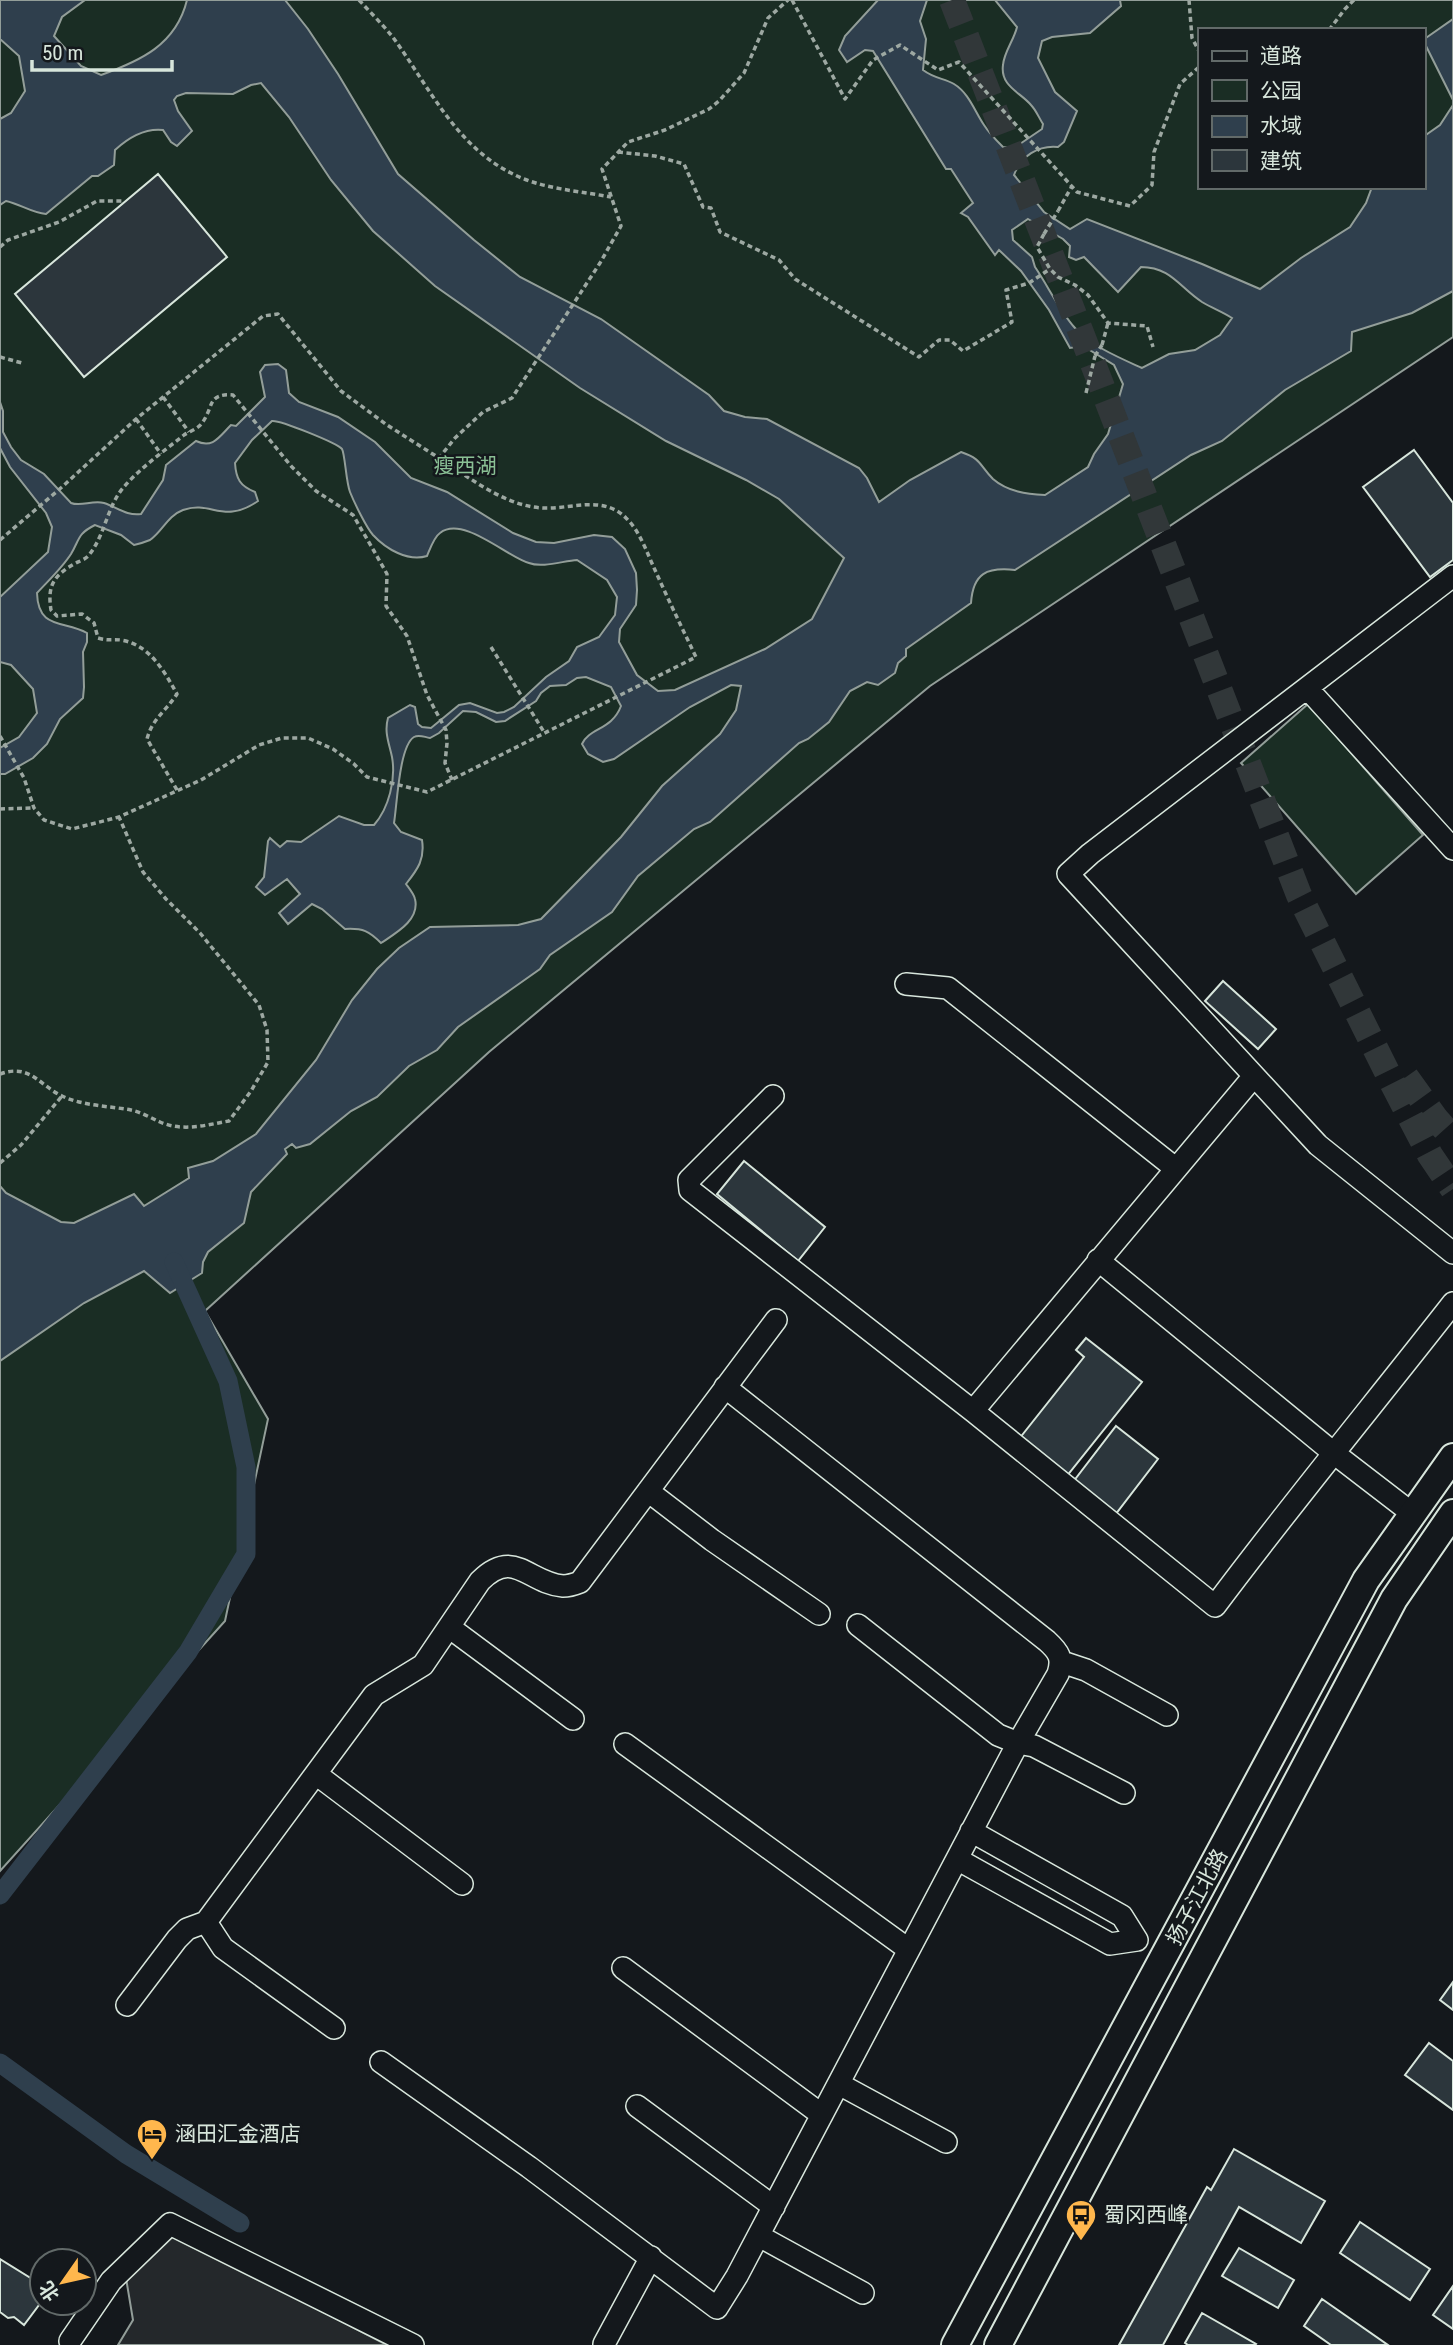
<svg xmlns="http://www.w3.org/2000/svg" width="1453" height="2345" viewBox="0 0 1453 2345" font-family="'Roboto Condensed','Noto Sans SC',sans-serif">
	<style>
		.green { fill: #1a2d24; stroke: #939e99; stroke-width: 2; fill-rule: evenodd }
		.parking { fill: #24282b; stroke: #939e99; stroke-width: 2 }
		.water { fill: #2f3f4d; stroke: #939e99; stroke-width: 2; fill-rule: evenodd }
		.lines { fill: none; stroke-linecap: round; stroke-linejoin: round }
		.canal { stroke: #2f3f4d; stroke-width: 19 }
		.building { fill: #2c363c; stroke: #d8e6dc; stroke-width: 2 }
		.major-tunnel { stroke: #313739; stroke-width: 26; stroke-dasharray: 26 13; stroke-linecap: butt }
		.minor-casing { stroke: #d8e6dc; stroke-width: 24 }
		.major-casing { stroke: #d8e6dc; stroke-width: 30 }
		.path { stroke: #9da8a2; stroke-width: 3.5; stroke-dasharray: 5 3.5; stroke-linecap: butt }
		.minor { stroke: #14181c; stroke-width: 21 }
		.major { stroke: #14181c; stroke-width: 26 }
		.path-bridge { stroke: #9da8a2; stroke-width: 3.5; stroke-dasharray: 5 3.5; stroke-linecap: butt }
		.labels { text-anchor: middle; stroke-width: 5; stroke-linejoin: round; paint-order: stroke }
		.park-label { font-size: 21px; fill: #8ac095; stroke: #14181c }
		.street-label { font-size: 21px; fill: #d8e6dc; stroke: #14181c }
		.poi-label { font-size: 21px; fill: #d8e6dc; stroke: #14181c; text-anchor: start }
	</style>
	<rect width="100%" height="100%" fill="#14181c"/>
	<path class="green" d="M0,0h1453v337l-523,349 -441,366 -284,259 63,108 -43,202 -225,250zM1199,30h224v157h-224z
		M1308,704l115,131 -67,59 -115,-131z"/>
	<path class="parking" d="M172,2234l215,111h-269l15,-25 -7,-42z"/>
	<path class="water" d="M0,0h85l-23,17 -8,19 27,30 20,9c39,-14 75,-30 86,-75h98l23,29 30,45 60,100 76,66 46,37 81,42 108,76 15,16 21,6 22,2 92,49 8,10 12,24 31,-22 51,-28c21,7 18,13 32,27 15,13 34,15 52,16l43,-28 6,-13 14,-20 15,-50 -9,-19 -31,-19 -13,2 -21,-38 -28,-39 -22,-21 -4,5 -27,-38 -7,-4 12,-10 -22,-34h-5l-73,-118 -8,-1 -18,12 -8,-12 6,-14 33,-36h49l-7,21 6,18 -3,31c12,9 21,8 31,14 15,9 21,28 30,41 5,8 12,15 19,22l11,1 28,-19 1,-5c-4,-6 -7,-14 -12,-19 -11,-13 -31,-19 -28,-40 1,-13 11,-25 14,-38l-22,-27h125l1,6 -31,27 -38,4 -10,4 -4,17 17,34 22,19 -13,31 -6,5c-20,-2 -37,9 -44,28l30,37 26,17 17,-10 115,45 58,25 41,-31 49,-31 16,-24 6,-16h51v-50l17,-12 13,-20v186l-41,22 -60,19 -1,19 -66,39 -63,51 -31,14 -176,115c-28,-3 -42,3 -44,33l-65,46v7l-8,7 -3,10 -17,12 -11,-3 -17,9 -21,31 -21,17 -9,4 -89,79 -16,7 -56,47 -26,36 -62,43 -10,14 -82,58 -21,23 -28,16 -32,31 -26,14 -41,33 -14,4 -4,-4 -7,5 2,5 -36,38 -7,31 -36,29 -5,10 -1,11 -32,20 -26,-22 -60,32 -84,58v-175l6,7 55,29 13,1 60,-29 10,12 45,-28 -1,-10 25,-7 43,-27 60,-74 36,-60 25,-31 22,-21 31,-21 88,-2 23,-6 80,-82 41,-51 58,-52 16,-24 5,-24 -10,-1 -41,22 -76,52 -11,3 -15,-8 -6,-10c7,-16 30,-14 39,-38l-10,-19 -25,-10 -9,1 -11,7 -16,1 -9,7 -5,8 -31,20 -9,1 -20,-10 -13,-1 -24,22 -9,5c-6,-1 -11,-4 -16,-1 -15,9 -17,69 -20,86l7,9 21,8c3,19 -4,29 -16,44 3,4 8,10 9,15 5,21 -19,34 -34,44 -12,-12 -18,-15 -36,-14l-23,-20 -10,-5 -24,20 -9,-11 21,-19 -13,-15 -22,16 -9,-8 8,-10 4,-36 2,-3 10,9 7,-6 14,1 38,-26 25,9h10c15,-17 22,-46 18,-68 -3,-14 -8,-25 -4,-39l22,-13 5,2 3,17 4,3 9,1 28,-23 11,-2 27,10 7,-1 10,-5 32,-30 23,-16 8,-14 22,-10 16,-22 2,-18 -10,-17 -30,-20c-14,1 -35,8 -48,3 -22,-6 -66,-48 -89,-30 -6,4 -10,16 -13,23 -19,6 -41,-7 -54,-21 -7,-8 -19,-33 -23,-43 -4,-10 -5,-38 -8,-43 -5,-6 -62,-29 -70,-28l-20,19 -17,23c1,16 5,23 20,29l3,9c-35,24 -46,-1 -75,9 -16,6 -20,21 -33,30 -5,2 -11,4 -16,5l-13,-10 -26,-10c-18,9 -15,14 -24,29 -9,14 -23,27 -34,39 1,37 27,27 50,40v9l-4,10 1,35 -1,11 -23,21 -13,25 -14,14 -28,16h-5v-26l19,-11 18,-24 -4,-24 -22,-24 -11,-3v-65l48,-45 4,-25 -6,-14 -36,-46 -10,-19v-46l3,9v21l8,15 10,13 23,14 27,29c10,4 21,-3 33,0 13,4 22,13 37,11l22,-34 3,-15 30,-24c17,8 23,-4 35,-16l5,1 29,-29 -5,-25 5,-7 13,-1 8,6 3,23 10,9 39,15 37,25 36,36 36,14 66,41 23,9 18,1 40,-8 18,2 13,12 11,24 1,17 -1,15 -16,24 -1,13 18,33 21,16 17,-1 90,-41 47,-30 32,-61 -65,-59 -33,-19 -80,-39 -86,-53 -145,-102 -62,-55 -42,-51 -42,-63 -28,-34 -10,2 -18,9 -47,-1 -9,3 -3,4 4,11 14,20 -15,15 -6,-4 -8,-12c-18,-2 -35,8 -48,20l-1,15 -16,11h-6l-46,38c-14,-1 -26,-10 -40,-13l-6,4v-86l11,-6 14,-22 -6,-35 -19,-17zM1028,219l35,20 7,7 -1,11 7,3 8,-3 34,35 23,-25c30,0 39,21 61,35 10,6 21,10 30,16l-12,17 -25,15 -26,4 -27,14c-22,-10 -51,-22 -67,-40 -16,-18 -27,-42 -40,-61l-3,-10 -19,-17 -1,-10z
		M1453,19v81l-30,-60z"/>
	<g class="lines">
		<path class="canal" d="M0,1895l188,-243 58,-98v-87l-18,-86 -54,-119
			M0,2063l126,91 114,69"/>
	</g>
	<path class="building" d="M158,174l69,83 -143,120 -69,-83z
		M1414,450l39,53v57l-23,17 -67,-90z
		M1223,981l53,48 -18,20 -53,-48z
		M744,1161l81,66 -27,34 -81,-67z
		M1086,1338l56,44 -76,95 -47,-38 65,-82 -8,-7z
		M1116,1426l42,33 -43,56 -42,-33z
		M1453,1982v28l-13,-10z
		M1429,2043l24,18v49l-48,-35z
		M1234,2149l91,52 -24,42 -62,-36 -76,138h-44l88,-158 4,3z
		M1360,2222l70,47 -20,31 -70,-47z
		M1239,2248l55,32 -16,28 -56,-32z
		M0,2259l37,23v7l5,4v8l-18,24 -10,-8 -6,1 -8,-6z
		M1453,2286v43l-20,-14z
		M1322,2299l66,46h-57l-27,-19z
		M1202,2313l54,31 -1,1h-67l-3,-2z"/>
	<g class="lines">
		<path class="major-tunnel" d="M952,0l347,895 94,189 37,71 23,34
			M1406,1077l30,42 17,19"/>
		<g class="minor-casing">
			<path id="minor" d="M1453,576l-363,278 -22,20 250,271 135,108
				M1307,688l146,161
				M906,984l42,4 227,180
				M773,1096l-84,84 1,10 283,221 242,195c77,-103 159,-202 238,-303
				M1098,1260l237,194 78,60
				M973,1411l281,-335
				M648,1491l64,49 107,74
				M858,1625l140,110 20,8 16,3 90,47
				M449,1627l124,92
				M1062,1662l24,8 81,45
				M625,1744l283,205
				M316,1774l146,110
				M957,1859l153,85 27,-4 -15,-24 -151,-85
				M206,1922l17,26 111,80
				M623,1968l199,147
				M127,2005l50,-66 10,-10 19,-7 168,-227 49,-30 57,-84c34,-34 48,2 83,5 6,0 12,-2 17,-4l196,-262
				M381,2062l148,105 188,141 20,-32 281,-533 40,-69c5,-16 1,-22 -11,-33l-322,-254
				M839,2084l107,58
				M637,2106l137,101
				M759,2236l104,57
				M70,2341l41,-60 59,-57 243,121
				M604,2344l47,-87"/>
		</g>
		<g class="major-casing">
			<path id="major" d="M955,2345l411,-765 87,-123
				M998,2345l396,-746 59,-86"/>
		</g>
		<path class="path" d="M359,0c11,12 23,24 33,36 36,49 63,109 119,137 30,16 68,18 100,24
			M792,0l53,99 28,-39 27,-15 38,25 21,-8 118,130 53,14 22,-21 2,-33 26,-68 19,-17
			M1189,0l3,38 7,13
			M1329,30l16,-21 9,-9
			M618,152l37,4 29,8 19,43 8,1 9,24 59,28 16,19 124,78 20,-17h11l13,11 49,-29 -6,-32 23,-7 21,-14
			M1058,211l14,-25
			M1044,234l-7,13 13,22 8,8 17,8 13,10 20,28 39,3 6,21
			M0,247l8,-7 51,-18 38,-21h25
			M1102,345l6,-22
			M0,357l22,6
			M1086,393l9,-37
			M163,397l26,35
			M136,419l25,35
			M0,540l62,-53 74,-68 127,-103 15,-2 63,77 46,34 52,33 16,-20 28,-26 29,-14 88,-135 21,-37 -19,-57 26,-27 37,-12 44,-21 10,-8 25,-28 24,-55 20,-18
			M491,647l53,85
			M0,736l24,42 10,30 10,12 28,9 47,-12 82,-37 58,-35 23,-7h26l25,11 21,15 13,13 60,15 269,-135c-14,-29 -28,-58 -41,-87 -8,-17 -15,-39 -29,-52 -23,-23 -54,-9 -82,-10 -38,-1 -74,-30 -105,-50
			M177,790l-30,-51c5,-20 19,-28 30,-45 -13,-23 -27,-49 -56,-54 -9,-1 -13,1 -23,-2l-4,-15 -12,-9 -25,2 -6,-6c-4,-25 3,-35 25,-47 4,-2 10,-4 13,-8 16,-20 18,-48 34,-67 17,-20 41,-37 61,-53 6,-4 14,-6 18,-12 12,-16 5,-30 31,-28l58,71 25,25 37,24 21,36 13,23 -1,32 21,30 20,59 19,35 1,13 -2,20 7,17
			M0,809l34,-1
			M0,1074c30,-11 40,12 62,22 21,10 47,10 69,14 10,2 20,8 29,12 23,10 46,3 69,-1l22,-30 17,-29 -1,-32 -8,-25 -59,-72 -34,-34 -23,-27 -24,-55
			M0,1163l21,-18 41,-49"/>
		<use href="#minor" class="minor"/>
		<use href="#major" class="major"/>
		<path class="path-bridge" d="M1044,234l14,-23
			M1095,356l7,-11"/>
	</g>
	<defs>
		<g id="hotel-pin" transform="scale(1.575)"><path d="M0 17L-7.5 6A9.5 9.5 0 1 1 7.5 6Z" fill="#ffb74d" stroke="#14181c"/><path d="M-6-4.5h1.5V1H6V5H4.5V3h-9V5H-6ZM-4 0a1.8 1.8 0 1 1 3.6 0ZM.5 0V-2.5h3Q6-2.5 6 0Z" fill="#111"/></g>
		<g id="bus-pin" transform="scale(1.575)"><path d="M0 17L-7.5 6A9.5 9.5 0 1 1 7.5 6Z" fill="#ffb74d" stroke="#14181c"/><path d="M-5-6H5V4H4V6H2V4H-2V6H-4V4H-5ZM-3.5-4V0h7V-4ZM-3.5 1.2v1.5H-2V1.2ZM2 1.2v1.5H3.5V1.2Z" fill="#111"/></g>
	</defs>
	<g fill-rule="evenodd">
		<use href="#hotel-pin" x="152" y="2134"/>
		<use href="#bus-pin" x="1081" y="2215"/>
	</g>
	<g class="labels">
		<g class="park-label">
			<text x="465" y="473">瘦西湖</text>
		</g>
		<g class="street-label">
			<text transform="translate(1197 1897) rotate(-62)" y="7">扬子江北路</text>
		</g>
		<g class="poi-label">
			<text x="175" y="2141">涵田汇金酒店</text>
			<text x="1104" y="2222">蜀冈西峰</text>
		</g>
	</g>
	<rect x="1198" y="28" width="228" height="161" fill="#14181c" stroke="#626a69" stroke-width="2"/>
	<rect x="1212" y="51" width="35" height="10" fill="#14181c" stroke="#626a69" stroke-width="2"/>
	<text x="1260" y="63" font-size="21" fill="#d8e6dc">道路</text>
	<rect x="1212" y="80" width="35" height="21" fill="#1a2d24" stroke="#626a69" stroke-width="2"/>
	<text x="1260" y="98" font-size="21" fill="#d8e6dc">公园</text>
	<rect x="1212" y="116" width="35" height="21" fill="#2f3f4d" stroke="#626a69" stroke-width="2"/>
	<text x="1260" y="133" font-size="21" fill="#d8e6dc">水域</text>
	<rect x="1212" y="150" width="35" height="21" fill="#2c363c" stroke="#626a69" stroke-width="2"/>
	<text x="1260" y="168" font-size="21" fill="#d8e6dc">建筑</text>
	<g transform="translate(63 2282) rotate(236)"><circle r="33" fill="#14181c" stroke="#626a69" stroke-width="2"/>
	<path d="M0-5L12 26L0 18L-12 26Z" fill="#ffb74d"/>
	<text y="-10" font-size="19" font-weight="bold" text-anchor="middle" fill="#d8e6dc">北</text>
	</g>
	<path d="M32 60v10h140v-10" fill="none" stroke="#d8e6dc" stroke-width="3.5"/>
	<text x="42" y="60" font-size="21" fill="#d8e6dc" stroke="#14181c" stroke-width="5" paint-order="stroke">50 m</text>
</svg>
